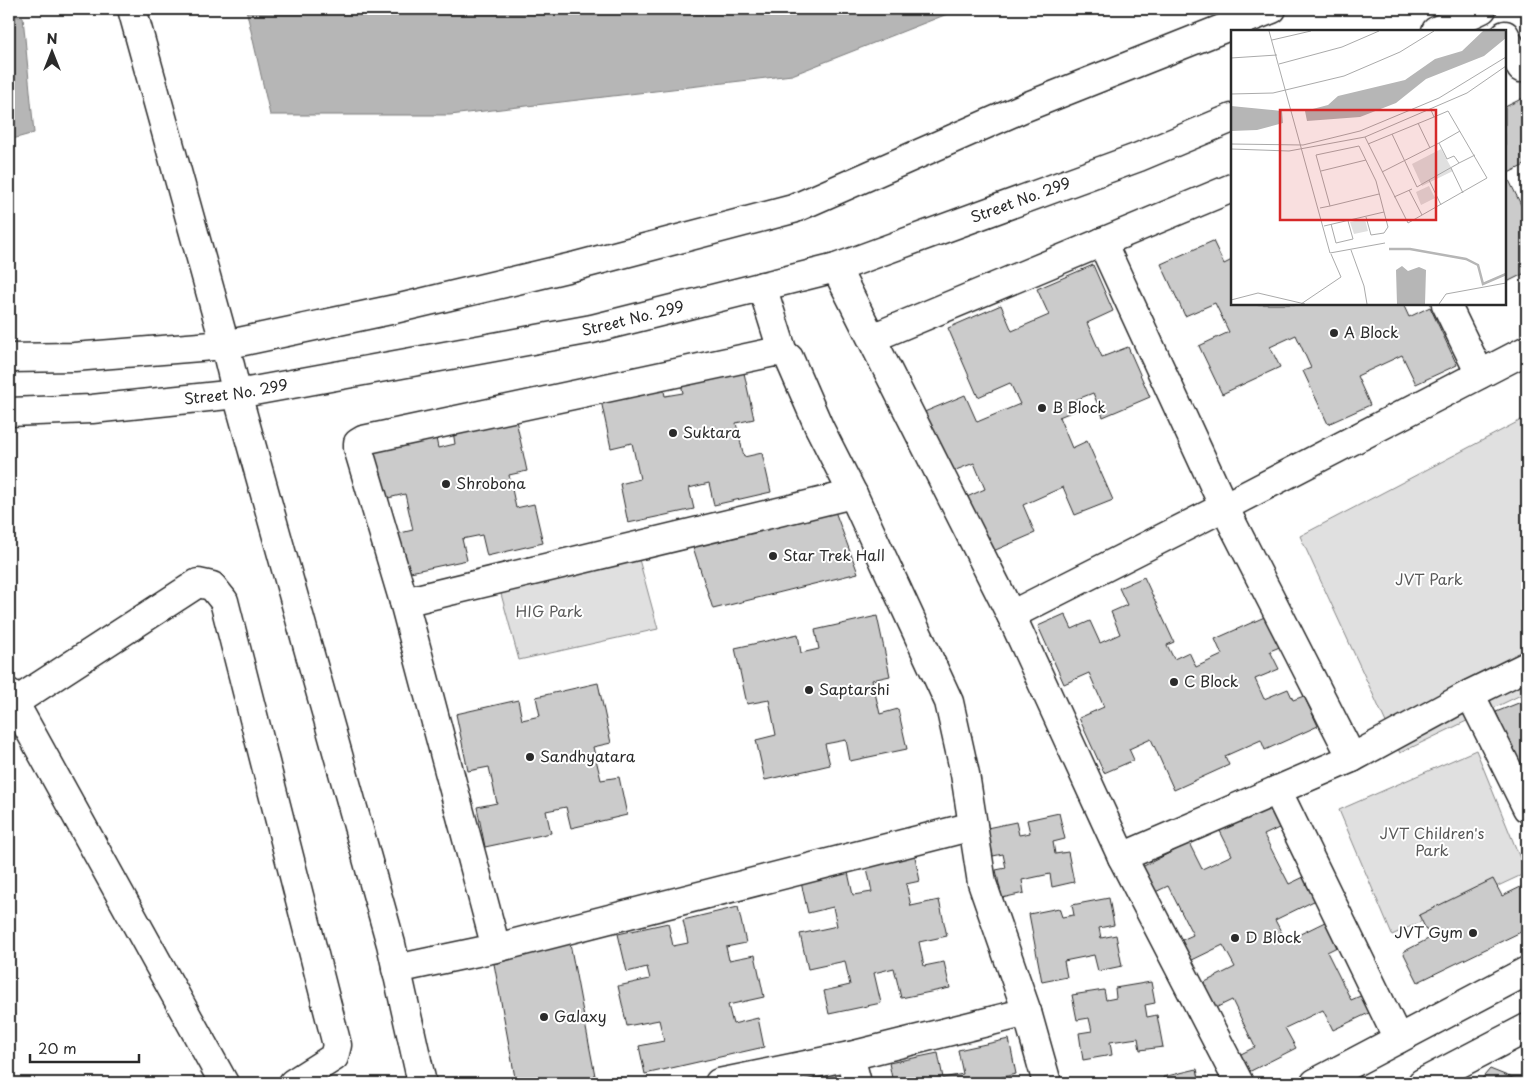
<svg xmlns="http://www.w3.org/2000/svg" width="1536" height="1092" viewBox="0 0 1536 1092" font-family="'Playpen Sans',sans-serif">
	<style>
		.green { fill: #e0e0e0; stroke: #868686 }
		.water { fill: #b6b6b6; stroke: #7e7e7e }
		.building { fill: #cbcbcb; stroke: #2b2b2b }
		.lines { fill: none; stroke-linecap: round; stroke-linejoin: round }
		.minor-casing { stroke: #2b2b2b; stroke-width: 31 }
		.minor { stroke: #fff; stroke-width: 28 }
		.poi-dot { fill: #2b2b2b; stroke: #fff; stroke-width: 2 }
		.labels { text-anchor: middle; stroke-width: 4; stroke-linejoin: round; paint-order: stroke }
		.street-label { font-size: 15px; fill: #2b2b2b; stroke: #fff }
		.poi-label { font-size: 15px; fill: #2b2b2b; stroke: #fff; text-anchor: start }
		.park-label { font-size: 15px; fill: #585858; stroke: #fff }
		.inset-river { fill: none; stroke: #b6b6b6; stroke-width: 2.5 }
		.inset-road { fill: none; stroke: #aaa; stroke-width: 1 }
		.view { fill: #d62828; fill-opacity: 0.15; stroke: #d62828; stroke-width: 2.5 }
		.inset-edge { fill: none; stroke: #2b2b2b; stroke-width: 2.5 }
	</style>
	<rect width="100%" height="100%" fill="#fff"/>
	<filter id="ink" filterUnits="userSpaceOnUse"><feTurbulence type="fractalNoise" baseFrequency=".02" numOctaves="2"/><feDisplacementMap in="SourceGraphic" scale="10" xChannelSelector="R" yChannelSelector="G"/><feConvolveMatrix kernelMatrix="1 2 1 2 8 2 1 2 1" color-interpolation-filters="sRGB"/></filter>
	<g filter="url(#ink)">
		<path class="green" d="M1527,417v275l-127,61 -100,-217z
			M637,552l21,77 -139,31 -21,-77z
			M1476,750l50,123 -134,62 -53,-125z
			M844,1073l2,10h-46z"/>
		<path class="water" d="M246,9h714l-168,66 -342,40h-180z
			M9,16l14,1 11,116 -25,7z"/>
		<path class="building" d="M1527,96v68l-21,10 21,43v55l-22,11v-176z
			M1213,241l11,23 8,-4v44h171l6,13 21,-10 27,58 -41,19 -14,-29 -45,21 13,29 -42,19 -25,-53 8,-3 -15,-33 -26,12 10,20 -58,27 -23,-48 30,-14 -14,-29 -30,13 -24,-52z
			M1093,265l20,46 -26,12 15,34 26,-10 22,50 -47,20 -10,-24 -23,9 4,9 -15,6 13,31 15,-7 26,59 -38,15 -12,-28 -40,18 12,28 -51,22 -24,-55 25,-11 -11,-26 -26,10 -26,-60 43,-18 12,27 43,-18 -10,-21 -32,14 -30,-69 53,-23 11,26 37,-16 -12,-26z
			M741,359l13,60 -18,4 8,34 18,-4 9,39 -57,13 -5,-22 -20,5 5,21 -66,14 -8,-39 20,-5 -8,-36 -21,5 -12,-57 62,-14 4,19 18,-3 -4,-20z
			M514,411l13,60 -18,4 7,33 18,-4 9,39 -56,13 -5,-21 -20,4 5,21 -66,14 -9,-39 21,-5 -8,-36 -21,5 -13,-57 63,-14 4,20 17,-4 -3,-19z
			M833,506l25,67 -145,36 -23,-71z
			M1144,577l30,65 -7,3 7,14 15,-7 7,15 26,-12 -7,-16 54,-24 13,31 -12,5 9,18 -24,10 9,20 24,-10 5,11 11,-4 14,30 -53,24 -4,-10 -36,16 4,9 -55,25 -23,-51 -22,10 5,11 -30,13 -25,-55 25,-11 -15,-34 -25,11 -26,-58 27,-12 7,15 18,-8 10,22 20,-9 -9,-22 16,-7 -8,-17z
			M877,616l13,60 -18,4 8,34 18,-5 9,40 -57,12 -4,-21 -21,4 5,21 -65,15 -9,-40 20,-5 -7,-35 -22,4 -12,-56 63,-14 3,19 18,-4 -4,-19z
			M598,683l13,60 -18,4 8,33 18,-3 8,38 -56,13 -5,-21 -20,4 5,22 -66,14 -8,-40 20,-4 -8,-36 -21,4 -12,-57 62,-14 4,20 18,-4 -4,-19z
			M1521,702l6,14v56l-4,2 -27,-62z
			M1270,804l11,23 -17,8 25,49 17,-8 12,23 -43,21 11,21 45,-22 12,25 -16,8 24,48 14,-6 8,17 -40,19 -10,-20 -38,18 11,20 -57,29 -8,-18 24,-12 -23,-47 -25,12 -12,-25 40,-20 -12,-22 -39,19 -11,-20 20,-9 -25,-49 -19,9 -13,-25 53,-27 13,26 30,-14 -13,-26z
			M1059,813l6,26 -12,3 2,12 13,-2 6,30 -22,5 -2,-13 -28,6 2,13 -22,5 -6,-28 10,-2 -3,-14 -10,2 -6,-28 29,-6 3,13 11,-2 -3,-13z
			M914,852l6,29 -14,3 5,22 28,-6 8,36 -28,6 5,24 20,-4 6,26 -49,10 -7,-30 -20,5 7,30 -52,11 -5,-23 26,-6 -5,-24 -37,8 -8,-35 37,-8 -4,-19 -25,6 -8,-35 47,-10 6,27 19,-3 -6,-29z
			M1493,879l9,17 25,-12v45l-109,53 -15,-30 27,-14 -11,-23z
			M1109,898l5,27 -15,3 2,10 15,-3 6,31 -24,5 -4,-16 -30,6 3,16 -25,5 -13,-68 30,-6 3,9 12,-2 -2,-10z
			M738,907l8,36 -20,4 3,13 26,-5 9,42 -36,8 5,19 25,-6 6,29 -119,27 -6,-28 25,-5 -5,-21 -32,6 -9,-40 32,-7 -3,-12 -20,5 -9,-38 50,-11 5,23 15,-3 -5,-23z
			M569,938l27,143 -13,2h-67l-24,-130z
			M1151,982l4,21 -10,2 2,12 10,-2 6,32 -23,3 -2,-12 -28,4 2,13 -29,5 -4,-27 13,-2 -3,-13 -12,2 -5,-25 32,-5 2,10 10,-2 -1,-10z
			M1009,1039l7,35 -18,4 1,5h-106l-4,-20 49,-10 5,25 20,-4 -5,-24z
			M1197,1069l3,14h-36l-1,-6z
			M1490,1069l35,14h1h-48z
			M1151,1079l1,4h-22z"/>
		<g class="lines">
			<g class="minor-casing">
				<g id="minor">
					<path d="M132,9l93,336 12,49 154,550 31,139"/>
					<path d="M1436,31l46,-22"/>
					<path d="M1505,35l16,33 6,-3"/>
					<path d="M1102,242l122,265 128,251 118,-64 57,114"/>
					<path d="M836,268l175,347 111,242 117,226"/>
					<path d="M762,286l21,67"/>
					<path d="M1446,304l34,70"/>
					<path d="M872,338l360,-150"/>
					<path d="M9,358l65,-1 151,-12 170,-36 181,-43 217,-57 230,-101 249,-99"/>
					<path id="s1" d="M9,412l83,-3 145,-15 355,-65 244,-61 303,-111 93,-39"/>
					<path d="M404,602l449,-108"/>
					<path d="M1011,615l213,-108 303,-157"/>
					<path d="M9,693l215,390"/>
					<path d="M1470,694l57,-28"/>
					<path d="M15,702l183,-119 14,3 12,15 113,444 -3,12 -41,26"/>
					<path d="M1277,790l121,249"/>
					<path d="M1122,857l230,-99"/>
					<path d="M496,948l477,-122"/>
					<path d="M396,969l100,-21 -92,-346 -46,-154v-5l5,-3 411,-88 9,1 6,5 30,69 34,67 96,208 16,72 17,109 45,129 -177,44 -131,27"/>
					<path d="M1027,1012l20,71"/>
					<path d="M850,1056l7,27"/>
					<path d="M1315,1083l212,-112"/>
					<path d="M1422,1083l105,-55"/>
				</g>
			</g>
			<use href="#minor" class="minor"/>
		</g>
	</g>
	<g class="poi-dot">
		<circle cx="1334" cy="333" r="5"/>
		<circle cx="1042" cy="408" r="5"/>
		<circle cx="673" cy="433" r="5"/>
		<circle cx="446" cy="484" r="5"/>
		<circle cx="773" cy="556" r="5"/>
		<circle cx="1174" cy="682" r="5"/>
		<circle cx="809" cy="690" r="5"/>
		<circle cx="530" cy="757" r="5"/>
		<circle cx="1473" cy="933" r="5"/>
		<circle cx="1235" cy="938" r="5"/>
		<circle cx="544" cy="1017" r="5"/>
	</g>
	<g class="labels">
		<g class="street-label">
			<text dy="5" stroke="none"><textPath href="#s1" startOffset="1038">Street No. 299</textPath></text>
			<text dy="5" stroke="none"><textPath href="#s1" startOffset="632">Street No. 299</textPath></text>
			<text dy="5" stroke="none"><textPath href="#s1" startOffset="228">Street No. 299</textPath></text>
		</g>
		<g class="poi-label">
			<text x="1344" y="338">A Block</text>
			<text x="1052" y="413">B Block</text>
			<text x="683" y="438">Suktara</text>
			<text x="456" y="489">Shrobona</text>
			<text x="783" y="561">Star Trek Hall</text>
			<text x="1184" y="687">C Block</text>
			<text x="819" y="695">Saptarshi</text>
			<text x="540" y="762">Sandhyatara</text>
			<text x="1463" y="938" text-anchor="end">JVT Gym</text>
			<text x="1245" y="943">D Block</text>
			<text x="554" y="1022">Galaxy</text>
		</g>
		<g class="park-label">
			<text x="1429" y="585">JVT Park</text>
			<text x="549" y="617">HIG Park</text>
			<text x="1432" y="839">JVT Children's<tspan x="1432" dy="17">Park</tspan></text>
		</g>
	</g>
	<g transform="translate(1231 30)">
		<rect width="275" height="275" fill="#fff"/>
		<path d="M210,119l12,22 -31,15 -10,-22zM198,156l6,12 -14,7 -5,-13zM134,189l3,12 -14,3 -4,-12z" fill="#e0e0e0"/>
		<path d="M252,1h23v7l-22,18 -58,23 -30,24 -36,14 -53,4 -2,-10 23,-6 10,-9 67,-16 30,-21 27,-8zM0,76l51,5 1,12 -26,7 -26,1zM171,236l6,5 11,-4 7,3 -1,34h-28l-1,-34z" fill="#b6b6b6"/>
		<path class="inset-river" d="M158,219h21l56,10 12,6 5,19 23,-10"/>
		<path class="inset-road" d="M38,1l61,222 55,-10M41,10l39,-9M0,28l46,-3M48,34l63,-17 37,-16M0,64l42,-1 71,-17 56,-24 34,-21M187,93l12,25M161,104l25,53 12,-7 12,25M134,107l43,86 79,-45 -39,-67 -14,6 -3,-7M208,113l21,-12M0,114l72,1 57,-14 79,-33 67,-41M137,114l66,-27M0,119l58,2 76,-14 102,-44 39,-27M220,138l12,25M90,141l45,-11M151,142l57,-29 8,16 7,-3 5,7 16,-8M198,150l30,-17M178,160l13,25M163,167l18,-8M99,176l49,-12M89,178l10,-2 -14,-51 43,-9 17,35 8,31 -60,14M135,187l5,18 13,-2 4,-6 -4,-15M100,194l5,19 17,-4 -5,-18M120,220l13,36 3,18M0,270l27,-7 47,11M70,274l40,-27 -10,-23M208,274l7,-10 60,-11"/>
		<path class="view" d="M49,80h156v110h-156z"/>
		<rect width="275" height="275" class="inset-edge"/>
	</g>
	<rect width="1536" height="1092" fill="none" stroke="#fff" stroke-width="30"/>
	<rect x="15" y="15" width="1506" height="1062" fill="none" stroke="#2b2b2b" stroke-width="2" filter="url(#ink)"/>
	<g transform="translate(52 52)" stroke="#ffffff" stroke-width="4" paint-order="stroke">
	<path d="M0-4L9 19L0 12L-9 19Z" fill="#2b2b2b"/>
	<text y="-8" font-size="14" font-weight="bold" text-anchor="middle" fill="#2b2b2b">N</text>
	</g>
	<path d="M30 1054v8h109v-8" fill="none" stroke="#2b2b2b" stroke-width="2.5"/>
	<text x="38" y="1054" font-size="15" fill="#2b2b2b" stroke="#ffffff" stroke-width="4" paint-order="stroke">20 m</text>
</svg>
